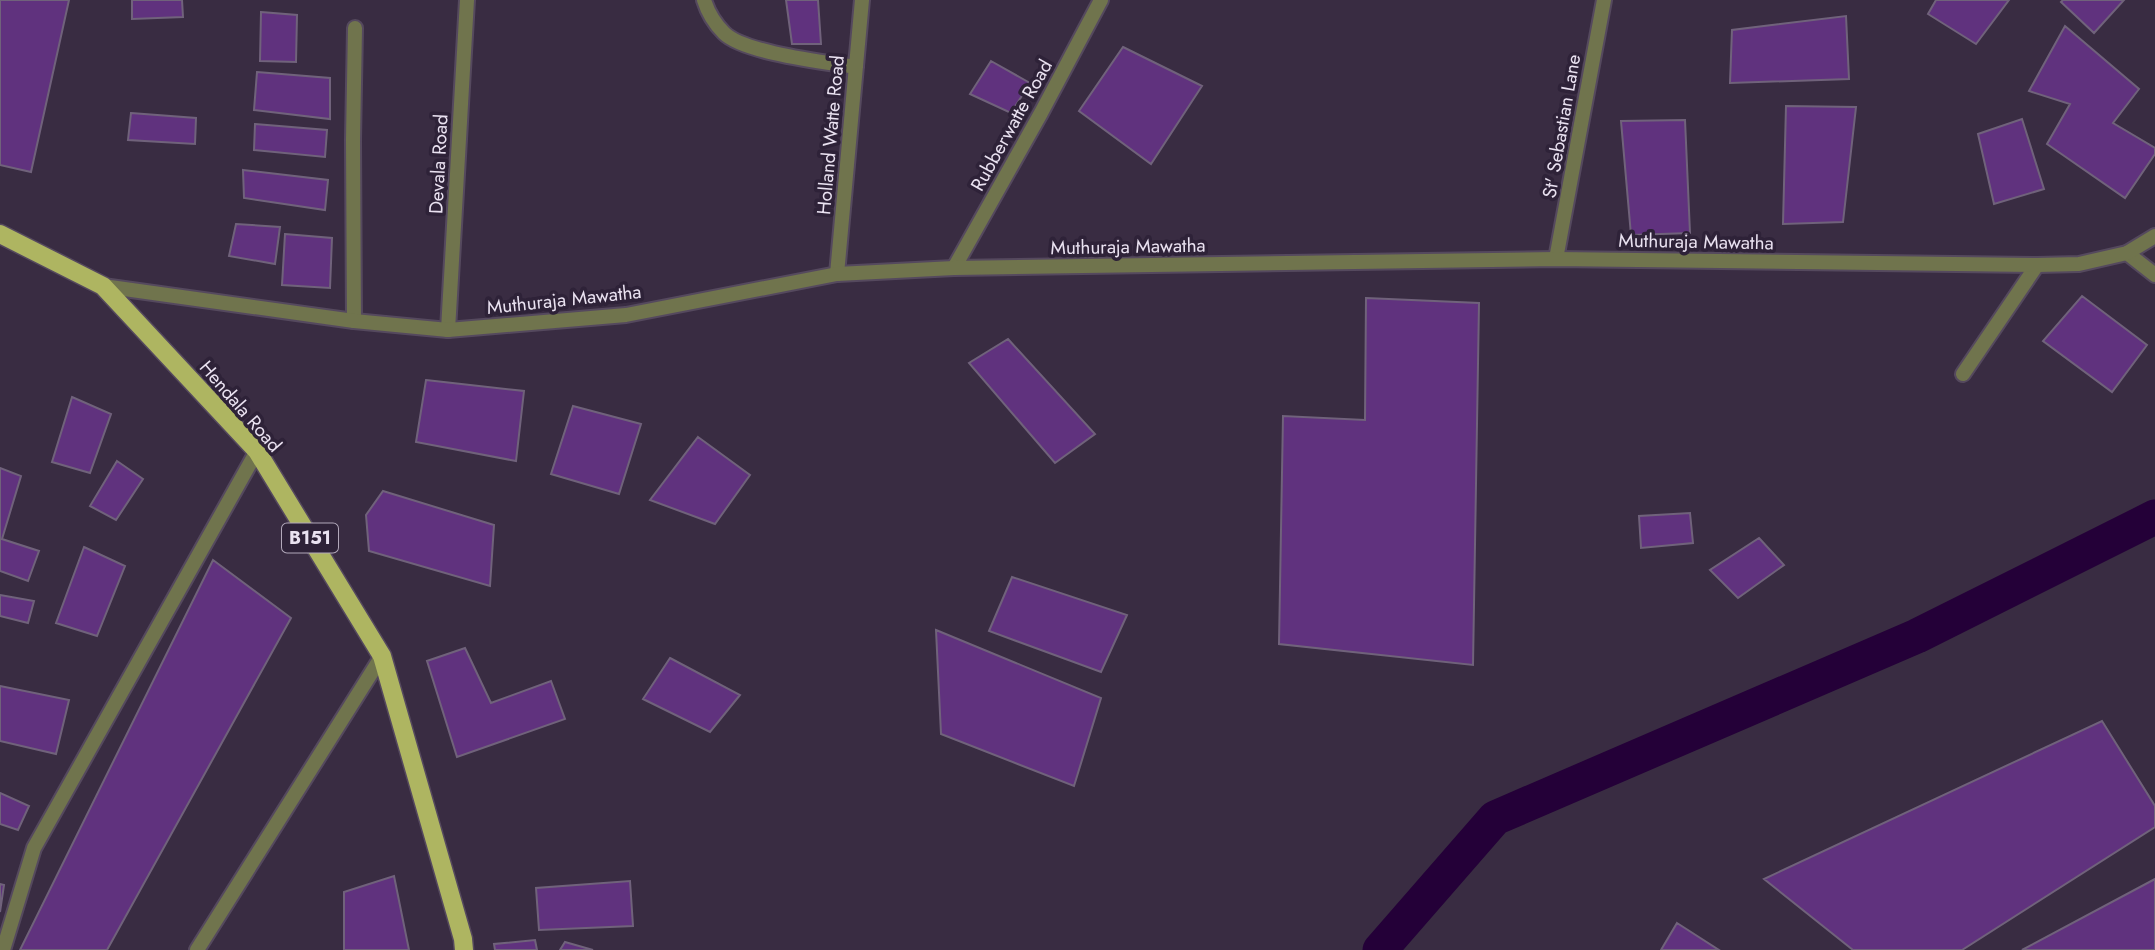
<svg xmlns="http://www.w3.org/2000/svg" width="2155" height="950" viewBox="0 0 2155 950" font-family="Jost,sans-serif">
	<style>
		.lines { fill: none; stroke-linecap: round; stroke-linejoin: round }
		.canal { stroke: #240038; stroke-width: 35 }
		.building { fill: #60327e; stroke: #70627b; stroke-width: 2 }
		.service-casing { stroke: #55495e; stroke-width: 18 }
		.minor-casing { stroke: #55495e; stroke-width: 18 }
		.tertiary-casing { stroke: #55495e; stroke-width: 18 }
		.primary-casing { stroke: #55495e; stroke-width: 21 }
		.service { stroke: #70744d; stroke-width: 14 }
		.minor { stroke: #70744d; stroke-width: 14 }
		.tertiary { stroke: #70744d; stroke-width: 14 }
		.primary { stroke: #aeb561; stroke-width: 18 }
		.labels { text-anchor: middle; stroke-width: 7; stroke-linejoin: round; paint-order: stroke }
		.shield { fill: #2e2238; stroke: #b2a8ba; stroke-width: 2 }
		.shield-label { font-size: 18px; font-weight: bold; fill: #eae2f1 }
		.street-label { font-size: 19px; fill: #eae2f1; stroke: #2e2238 }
	</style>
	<rect width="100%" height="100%" fill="#392c42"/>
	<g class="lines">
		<path class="canal" d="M1380,950l115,-132 422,-182 238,-119"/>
	</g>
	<path class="building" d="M0,0h69l-38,172 -31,-7z
		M132,0h50l1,17 -51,2z
		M786,0h32l3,44h-29z
		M1936,0h73l-33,44 -48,-30z
		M2063,0h61l-30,33 -33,-31z
		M261,12l36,3 -1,47 -36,-1z
		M1846,16l3,63 -119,4 2,-53z
		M2065,26l74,63 -26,34 42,25v6l-30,44 -78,-54 23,-40 -41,-13z
		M1123,47l79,39 -51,78 -72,-53z
		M991,61l39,22 -19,30 -41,-19z
		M257,72l73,6v41l-76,-9z
		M1786,106l70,1 -13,115 -60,2z
		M131,113l65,5 -1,26 -67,-4z
		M2022,119l22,70 -50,15 -16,-70z
		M1685,120l5,113 -59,2 -10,-114z
		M255,124l72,6 -2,27 -71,-7z
		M243,170l85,10 -3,30 -81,-12z
		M236,224l44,3 -5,37 -46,-8z
		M285,234l47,4 -2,50 -48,-3z
		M2082,296l65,49 -35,47 -69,-51z
		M1366,298l113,5 -6,362 -194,-21 4,-228 82,4z
		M1008,339l87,95 -40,29 -86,-100z
		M426,380l98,11 -8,70 -100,-19z
		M72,397l39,17 -21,59 -38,-11z
		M573,406l68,18 -22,70 -68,-20z
		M698,437l52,38 -35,49 -65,-24z
		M117,461l26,18 -27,41 -26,-14z
		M0,468l21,8 -19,63 37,12 -11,30 -28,-10z
		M383,491l111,34 -4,61 -121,-35 -3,-36z
		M1690,513l3,30 -52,5 -2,-32z
		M1759,538l25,27 -46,33 -28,-28z
		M84,547l41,19 -28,70 -41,-13z
		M213,560l78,58 -184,332h-87z
		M1012,577l115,38 -26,57 -112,-41z
		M0,595l34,6 -6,22 -28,-7z
		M936,630l165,68 -27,88 -133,-52z
		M465,648l26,55 60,-22 14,38 -108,38 -30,-96z
		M670,658l70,37 -30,37 -67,-33z
		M0,686l69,14 -13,54 -56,-13z
		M2102,721l53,85v21l-193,123h-109l-89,-71z
		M0,793l29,13 -11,24 -18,-6z
		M394,876l15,74h-65v-58z
		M2155,879v71h-133z
		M630,881l3,45 -94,4 -3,-42z
		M0,884l4,1 -4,27z
		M1677,923l42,27h-58z
		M535,940l2,10h-42l-1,-6z
		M565,942l28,8h-33z"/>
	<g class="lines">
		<g class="service-casing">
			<path id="service" d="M2127,253l28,22"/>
		</g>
		<g class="minor-casing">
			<path id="minor" d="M704,0c4,13 10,23 20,33 20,20 101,29 132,34
				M1556,259l48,-259
				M954,268l87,-155 60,-113
				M837,274l25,-274
				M354,321l-1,-181 2,-112
				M448,330l19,-330
				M1963,374l74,-109
				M3,950l31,-102 223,-397
				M197,950l185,-294"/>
		</g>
		<g class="tertiary-casing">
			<path id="tertiary" d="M103,286l251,35 94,9 178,-15 211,-41 117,-6 602,-9 481,6 42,-1 48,-11 28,-17"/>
		</g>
		<g class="primary-casing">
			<path id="primary" d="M0,234l103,52 154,165 125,205 81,283 1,11"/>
		</g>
		<use href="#service" class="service"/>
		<use href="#minor" class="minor"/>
		<use href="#tertiary" class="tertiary"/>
		<use href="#primary" class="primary"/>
	</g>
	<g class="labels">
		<rect class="shield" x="282" y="523.5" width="56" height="29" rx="5"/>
		<g class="shield-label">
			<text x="310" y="544">B151</text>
		</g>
		<g class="street-label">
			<text transform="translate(1011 125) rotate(-61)" y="7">Rubberwatte Road</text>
			<text transform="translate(1561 126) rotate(-80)" y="7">St' Sebastian Lane</text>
			<text transform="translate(830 135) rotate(-85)" y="7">Holland Watte Road</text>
			<text transform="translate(438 164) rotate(-87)" y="7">Devala Road</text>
			<text transform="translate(1696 241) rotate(1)" y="7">Muthuraja Mawatha</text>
			<text transform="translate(1128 246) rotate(-1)" y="7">Muthuraja Mawatha</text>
			<text transform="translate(564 299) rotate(-6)" y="7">Muthuraja Mawatha</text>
			<text transform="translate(241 406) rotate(49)" y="7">Hendala Road</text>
		</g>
	</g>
</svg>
